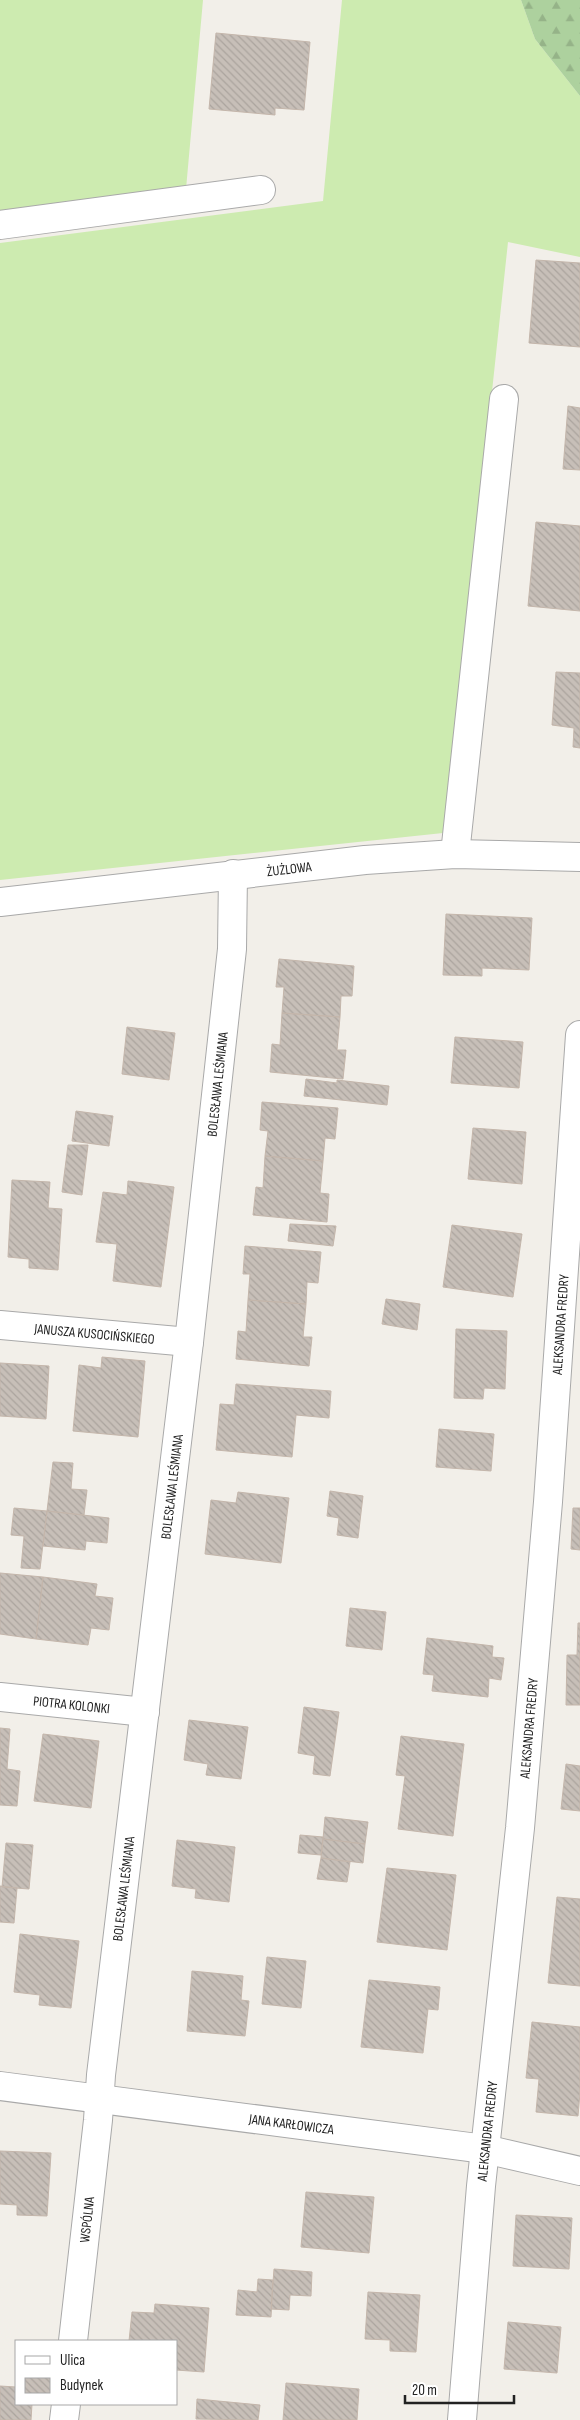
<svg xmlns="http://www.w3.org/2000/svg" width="580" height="2420" viewBox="0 0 580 2420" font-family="'Sofia Sans Condensed',sans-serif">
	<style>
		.grass { fill: #cdebb0 }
		.forest { fill: url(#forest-firs) }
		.building { fill: url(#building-back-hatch); stroke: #c4b6ab }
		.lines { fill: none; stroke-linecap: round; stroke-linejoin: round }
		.street-casing { stroke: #a9a9a9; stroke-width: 30 }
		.street { stroke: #fff; stroke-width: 28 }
		.labels { text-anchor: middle; stroke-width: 4; stroke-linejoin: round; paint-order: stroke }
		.street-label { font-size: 14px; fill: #222; stroke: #fff }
	</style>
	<defs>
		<pattern id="forest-firs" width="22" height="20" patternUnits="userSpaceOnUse" patternTransform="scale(1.25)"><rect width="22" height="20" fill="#add19e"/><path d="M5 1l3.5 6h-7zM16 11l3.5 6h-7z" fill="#95b388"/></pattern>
		<pattern id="building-back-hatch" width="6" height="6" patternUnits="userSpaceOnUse" patternTransform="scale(1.25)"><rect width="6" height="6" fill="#c7bfb8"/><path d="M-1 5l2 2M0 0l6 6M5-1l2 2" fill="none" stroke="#aba49e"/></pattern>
	</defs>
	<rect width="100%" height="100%" fill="#f2efe9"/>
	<path class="grass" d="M0,0h203l-17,189 -186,26z
		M342,0h179l14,39 45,57v161l-72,-15 -56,523 -9,68 -443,47v-637l323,-42z"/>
	<path class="forest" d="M521,0h59v96l-45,-57z"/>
	<path class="building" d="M216,33l94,9 -6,68 -29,-2v7l-66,-6z
		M536,260l44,3v84l-51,-4z
		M568,406l12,2v62l-17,-1z
		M536,522l44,4v85l-52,-5z
		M556,672l24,1v75l-7,-1 1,-19 -22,-3z
		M446,914l86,4 -3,52 -47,-2v8l-39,-1z
		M279,959l75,7 -2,30h-11l-1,21 -58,-4 2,-26h-8z
		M282,1013l58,4 -3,33h9l-3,29 -73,-7 2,-28 8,1z
		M127,1027l48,6 -6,47 -47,-6z
		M455,1037l68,5 -4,46 -68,-5z
		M306,1079l31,4v-3l52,6 -2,19 -83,-9z
		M262,1102l76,6 -3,31 -10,-1 -2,23 -58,-5 3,-25 -8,-1z
		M76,1111l37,5 -4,30 -37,-5z
		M473,1128l53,4 -4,52 -54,-5z
		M68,1145h20l-6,50 -20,-3z
		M265,1156l58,5 -3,32 9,1 -2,28 -74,-7 3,-28 7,1z
		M12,1180l38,2 -2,26 14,1 -4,61 -29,-2v-9l-21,-2z
		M128,1181l46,6 -13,100 -48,-6 4,-37 -21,-2 7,-50 24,3z
		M290,1224l46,2 -3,20 -45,-5z
		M452,1225l70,9 -9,63 -70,-10z
		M245,1246l76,6 -3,31 -11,-1 -1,22 -58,-4 2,-26h-7z
		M386,1299l34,5 -3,26 -35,-6z
		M248,1300l58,4 -3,33h9l-3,29 -73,-7 2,-28 8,1z
		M456,1329l51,2 -2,58 -21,-1 -1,11 -29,-1z
		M102,1357l43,4 -7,76 -65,-6 6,-66 22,3z
		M0,1363l49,3 -3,53 -46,-3z
		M236,1384l95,7 -2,27 -33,-3 -4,42 -76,-7 4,-46 14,1z
		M439,1429l55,5 -3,37 -55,-4z
		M53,1462l20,1 -2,26 16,1 -3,25 -37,-4z
		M330,1491l33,5 -5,42 -21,-3 2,-17 -12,-2z
		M238,1492l51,6 -8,65 -76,-9 6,-54 25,3z
		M14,1508l33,3 -7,58 -19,-1 3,-32 -13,-1z
		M573,1508h7v42l-9,-1z
		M47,1511l62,7 -2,25 -21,-2 -1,9 -42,-4z
		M0,1573l43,4 -7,62 -36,-5z
		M43,1577l54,7 -2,12 18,2 -4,32 -18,-2 -3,17 -52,-6z
		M350,1608l36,4 -4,38 -36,-4z
		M578,1623h2v82h-14l1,-50h10z
		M427,1638l66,8 -1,11 12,1 -3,22 -12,-2 -1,19 -56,-6 2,-16 -11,-1z
		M304,1707l35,5 -9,64 -17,-2 2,-18 -17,-3z
		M189,1720l59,7 -7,52 -35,-4 2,-11 -24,-4z
		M0,1728l10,1 -3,40 13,2 -3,35 -17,-1z
		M43,1734l56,7 -8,67 -57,-7z
		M401,1736l63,8 -11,92 -55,-7 7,-53 -9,-1z
		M566,1764l14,2v45l-19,-2z
		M325,1817l43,5 -3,22 -42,-5z
		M300,1835l23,2 -2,18 -23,-2z
		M323,1839l42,5 -2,19 -42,-5z
		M177,1840l58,7 -6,55 -34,-4 1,-9 -24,-3z
		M6,1843l27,2 -4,44 -27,-2z
		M321,1858l29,4 -3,20 -30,-3z
		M387,1868l69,7 -9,75 -70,-8z
		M0,1886l17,2 -3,35 -14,-1z
		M557,1897l23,2v87l-32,-3z
		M20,1934l59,7 -8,67 -32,-3 1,-10 -26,-3z
		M267,1957l39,4 -5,47 -39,-4z
		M192,1971l51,5 -2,24 8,1 -4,35 -58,-5z
		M369,1980l71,7 -2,23 -10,-1 -5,44 -62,-6z
		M532,2022l48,5v66l-2,23 -42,-4 3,-33 -13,-1z
		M0,2151l51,2 -4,63 -30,-1v-10l-17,-1z
		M306,2192l68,5 -5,56 -68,-6z
		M516,2215l56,3 -3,51 -56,-3z
		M274,2269l38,3 -1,24 -21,-1 -1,15 -18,-1z
		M258,2279l15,1 -2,37 -35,-2 2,-25 19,2z
		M368,2292l52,3 -4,57 -26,-1v-11l-25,-1z
		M155,2304l54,4 -5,64 -28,-2v-29h-47l3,-29 22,1z
		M508,2322l53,5 -4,46 -53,-4z
		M286,2383l73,6 -2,31h-74z
		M0,2386l16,1v17h16l-1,16h-31z
		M197,2399l63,6 -2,15 -62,-1z"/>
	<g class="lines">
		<g class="street-casing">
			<g id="street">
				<path d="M0,225l261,-35"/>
				<path d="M455,854l49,-455"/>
				<path id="s1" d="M0,902l365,-42 90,-6 125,3"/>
				<path id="s2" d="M0,1325l189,17"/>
				<path id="s3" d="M0,1697l145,15"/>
				<path id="s4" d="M0,2086l485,63 95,22"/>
				<path id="s5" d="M73,2341l25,-221 3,-45 88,-733 43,-393 1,-75"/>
				<path d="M64,2420l2,-16"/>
				<path id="s6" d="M462,2420l19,-234 39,-358 28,-326 32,-467"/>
			</g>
		</g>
		<use href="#street" class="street"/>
	</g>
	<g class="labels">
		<g class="street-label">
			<text dy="5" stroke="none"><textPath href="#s1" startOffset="291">ŻUŻLOWA</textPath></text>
			<text dy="5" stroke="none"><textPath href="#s5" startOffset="1265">BOLESŁAWA LEŚMIANA</textPath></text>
			<text dy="5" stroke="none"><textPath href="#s6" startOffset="1100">ALEKSANDRA FREDRY</textPath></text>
			<text dy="5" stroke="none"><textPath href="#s2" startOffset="95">JANUSZA KUSOCIŃSKIEGO</textPath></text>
			<text dy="5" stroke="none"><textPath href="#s5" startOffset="860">BOLESŁAWA LEŚMIANA</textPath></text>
			<text dy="5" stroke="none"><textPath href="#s3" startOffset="72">PIOTRA KOLONKI</textPath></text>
			<text dy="5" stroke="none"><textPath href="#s6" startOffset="695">ALEKSANDRA FREDRY</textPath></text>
			<text dy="5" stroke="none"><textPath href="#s5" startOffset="455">BOLESŁAWA LEŚMIANA</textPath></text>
			<text dy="5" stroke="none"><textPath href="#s4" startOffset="294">JANA KARŁOWICZA</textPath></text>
			<text dy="5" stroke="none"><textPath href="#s6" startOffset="290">ALEKSANDRA FREDRY</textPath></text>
			<text dy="5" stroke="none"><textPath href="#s5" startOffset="122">WSPÓLNA</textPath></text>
		</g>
	</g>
	<rect x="15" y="2340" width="162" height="65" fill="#ffffff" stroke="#a7a7a7"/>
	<rect x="25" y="2356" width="25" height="8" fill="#ffffff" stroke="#a7a7a7"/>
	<text x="60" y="2365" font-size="15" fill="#222222">Ulica</text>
	<rect x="25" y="2378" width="25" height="15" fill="url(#building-back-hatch)" stroke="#a7a7a7"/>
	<text x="60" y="2390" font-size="15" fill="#222222">Budynek</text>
	<path d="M405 2395v8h109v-8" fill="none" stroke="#222222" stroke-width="2.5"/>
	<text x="412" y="2395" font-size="15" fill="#222222" stroke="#ffffff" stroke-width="4" paint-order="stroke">20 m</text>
</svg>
